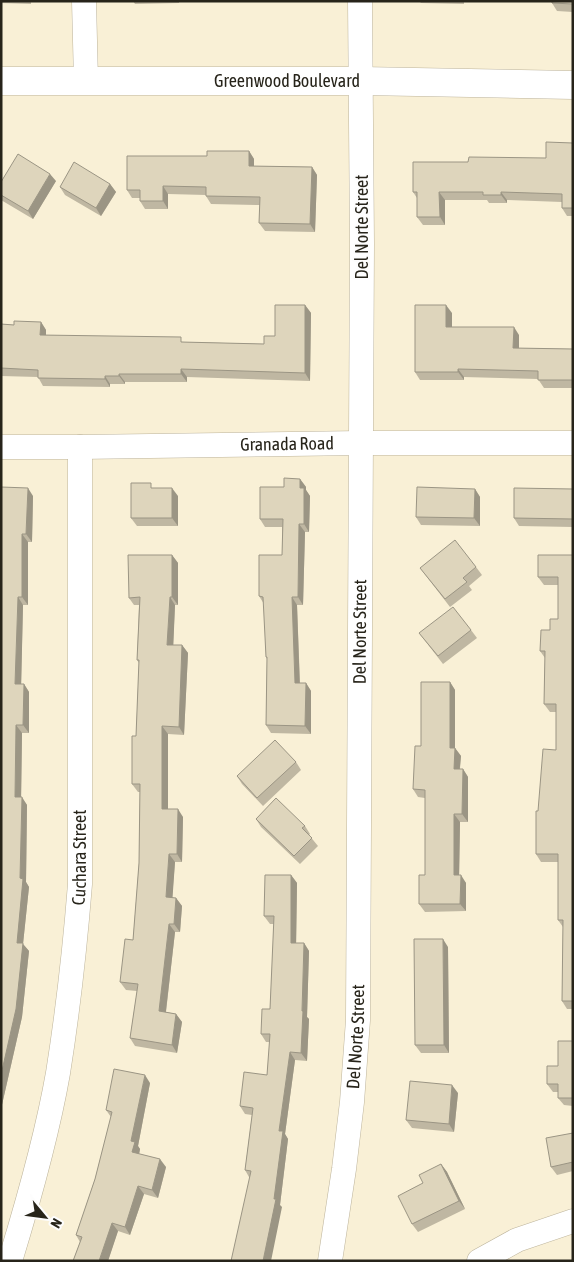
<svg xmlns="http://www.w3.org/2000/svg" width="574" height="1262" viewBox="0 0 574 1262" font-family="'Asap Condensed',sans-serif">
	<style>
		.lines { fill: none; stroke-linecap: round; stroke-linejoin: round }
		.minor-casing { stroke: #bdb49c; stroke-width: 25 }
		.tertiary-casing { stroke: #bdb49c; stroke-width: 29 }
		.minor { stroke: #fff; stroke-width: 24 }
		.tertiary { stroke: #fff; stroke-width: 28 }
		.wall { fill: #bfb7a2 }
		.shaded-wall { fill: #9b9584 }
		.building { fill: #ded5bc; stroke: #9b9584 }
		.labels { text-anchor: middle; stroke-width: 4; stroke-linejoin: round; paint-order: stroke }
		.street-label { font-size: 18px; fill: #27241a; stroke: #fdfdfd }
	</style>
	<rect width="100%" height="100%" fill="#f9f0d6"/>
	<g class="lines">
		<g class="minor-casing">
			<g id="minor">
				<path d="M84,1l2,80"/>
				<path id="s1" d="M1,447h79l281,-4h212"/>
				<path id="s2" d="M10,1261c19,-62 37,-125 48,-188 10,-63 17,-126 22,-189v-437"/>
				<path id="s3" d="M330,1261l14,-92 8,-67 6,-82 4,-776 -2,-243"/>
				<path d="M479,1261l38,-21 56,-19"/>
			</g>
		</g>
		<g class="tertiary-casing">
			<g id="tertiary">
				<path id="s4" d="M1,81h361l211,4"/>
			</g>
		</g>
		<use href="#minor" class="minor"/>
		<use href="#tertiary" class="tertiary"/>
	</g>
	<path class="wall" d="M1,1h30v3l-30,-1z
		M133,1h46v2l-44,1z
		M419,1h45v3l-43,-1z
		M573,1v11l-16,-1 -5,-8z
		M573,143v73h-6l-5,-8v-6l-55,-2v3h-18l-2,-3h-42v25h-22l-6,-8v-19l-4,-6 55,-30 78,-4z
		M249,151l5,8v7l58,1 5,8 -2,57 -50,-1 -6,-8 1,-18 -49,-1 -5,-8v-1l-38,-1v15h-23l-5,-8v-3h-8l-5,-8 80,-34z
		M56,181l-23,38 -32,-19v-18z
		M110,184l6,8 -15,24 -36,-21 -5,-8z
		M305,305l6,8 -1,68 -123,-4v5h-62v2h-15v3l-67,-1 -5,-9 -37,-1v-52l13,1 27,-3 5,8v5l139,7 79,2 11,-8z
		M452,313v14l67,8v13l54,1v39h-29l-6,-9 -74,-2v3h-44l-5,-8z
		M300,479l6,8v3l4,6 -1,36h-4l-2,73h-6l3,78h6l5,8v43l-40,-1 -5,-8 1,-66 -1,-2 -2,-53 -5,-8 23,-41v-28h-17l-5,-8 24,-32z
		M1,487l32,9 -1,46h-4v63h-5l-2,79h3l5,8v41h-7l-1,64 6,8 -1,77 3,5 -6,57 6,7 -7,66 -21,92z
		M475,489l5,8v29l-59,-1 -5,-8z
		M573,489v38l-54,-1 -5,-8z
		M178,496v30h-41l-6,-8z
		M172,555l6,8v42h-3l-2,40h9l6,8 -4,82 -16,-1v75l15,8 -1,45h-7l-3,36h4l6,8 -2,26h-5l-9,80 10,2 6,8 -5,31 -42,-7 -5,-8 7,-47 -11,-1 -6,-8 13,-42 6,-77 1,-71h-2l-6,-8 4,-48 3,-73 -2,-3 2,-55h-5l-5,-7z
		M573,555v454h-6l-5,-8 1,-74 -5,-7v-58h-17l-5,-8 2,-43 18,-61v-38h-6l-6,-8 1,-46 -5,-7 10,-21 8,-11v-34h-14l-6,-8z
		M476,567l6,8 -13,11 3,4 -22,17 -30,-39z
		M471,630l6,8 -34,26 -24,-31z
		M450,682l5,8v58l6,8 -1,13h3l5,8v45h-8l-1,53 7,8v28l-41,1 -6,-8 6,-29v-77l-7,-1 -5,-8 8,-43z
		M296,762l5,8 -38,36 -21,-22 -5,-8z
		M256,819l49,7 5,8 -1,1 9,11 -18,18 -39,-37z
		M291,875l6,8 -1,60h8l5,8 -2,66 2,2 -2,42 -12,-1 -10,74 3,5 -8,66 2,2 -33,-30 -4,-7 7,-55 -7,-1 -5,-8 27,-31 3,-33h-4l-5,-8 9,-25 4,-85h-4l-6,-8z
		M448,947l1,106h-28l-6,-8z
		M573,1041v65l-9,-1 -6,-7v-6h-5l-6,-8z
		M150,1083l-12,63 2,3 -1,5 27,13 -8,31 -14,-4 -14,41 -12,-4 -10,30h-35l7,-19 -4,-7 19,-56 16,-62 -5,-7z
		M458,1093l-4,39 -42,-4 -6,-8z
		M573,1133v38l-16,4 -6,-8z
		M441,1164l6,8 18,37 -47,23 -6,-8 11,-41z"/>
	<path class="shaded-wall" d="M249,151l5,8v15l-5,-8z
		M312,167l5,8 -2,57 -5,-8z
		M50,174l6,7 -23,38 -5,-8z
		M110,184l6,8 -15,24 -5,-8z
		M163,186l5,8v15l-5,-8z
		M439,192l6,8v25l-5,-8z
		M501,192l6,8v3l-6,-8z
		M305,305l6,8 -1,68 -5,-8z
		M446,305l6,8v22l-6,-8z
		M41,322l5,8v13l-6,-8z
		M514,327l5,8v21l-6,-8z
		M181,369l6,8v5l-6,-8z
		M458,369l6,8v3l-6,-8z
		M119,374l6,8v2l-6,-8z
		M105,376l5,8v3l-5,-8z
		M300,479l6,8v3l4,6 -1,36 -5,-8 -4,-36z
		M28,488l5,8 -1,46 -6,-8z
		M172,488l6,8v30l-6,-8z
		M475,489l5,8v29l-6,-8z
		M299,524l6,8 -2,73 -5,-8z
		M22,534l6,8v63l-6,-8z
		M172,555l6,8v42l-6,-8z
		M18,597l5,8 -2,87 -6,-8z
		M170,597l5,8 -2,48 -6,-8z
		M292,597l5,8 3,86 -5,-8z
		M182,645l6,8 -4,82 -5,-8z
		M450,682l5,8v58l6,8 -2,20 -5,-7 -4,-21z
		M306,683l5,8v43l-6,-8z
		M24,684l5,8v41l-6,-8z
		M16,725l6,8 -1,72 -6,-8z
		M162,726l6,8v83l-6,-8z
		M463,769l5,8v45l-6,-8z
		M22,797l5,8 -1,77 3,5 -6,57 6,7 -7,66 -21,92v-34l19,-197z
		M178,809l5,8 -1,45 -5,-8z
		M454,814l6,8 -1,61 -5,-8z
		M169,854l6,8 -3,43 -6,-8z
		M291,875l6,8 -1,68 -5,-8z
		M461,875l5,8v28l-6,-7z
		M176,898l6,8 -2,26 -6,-8z
		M169,924l6,8 -10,87 -6,-8z
		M443,939l5,8 1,106 -5,-8z
		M304,943l5,8 -2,66 2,2 -2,42 -6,-8z
		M176,1014l6,8 -5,31 -5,-8z
		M290,1052l5,8 -10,74 3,5 -8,66 2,2 -11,54h-8l11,-62 5,-68z
		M145,1075l5,8 -12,63 2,3 -2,11 -6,-8 -1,-11z
		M452,1085l6,8 -4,39 -5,-8z
		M160,1159l6,8 -8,31 -6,-8z
		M441,1164l6,8 18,37 -6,-8z
		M138,1186l6,8 -14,41 -5,-8z
		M112,1223l6,8 -10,30h-9z"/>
	<path class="building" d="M552,1h21v3l-21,-1z
		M546,142l27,1v65h-11v-14l-61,-2v3h-18v-3h-44l1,25h-23v-25h-4v-30h55l1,-5 77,1z
		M207,151h42v15l63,1 -2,57 -51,-1 1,-26 -54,-1v-9l-43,-1v15h-23v-11h-13v-34h80z
		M18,154l32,20 -22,37 -27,-16v-13z
		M74,162l36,22 -14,24 -36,-21z
		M275,305h30v68l-124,-4v5h-62v2h-14v3l-67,-1v-8l-37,-2v-44l13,1v-4l27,1 -1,13 141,2v5l83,2v-8h11z
		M415,305h31v22h68l-1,21 60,1v31h-35v-9l-80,-2v3h-43z
		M284,478l16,1v9h4v36h-5l-1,73h-6l3,86h11l-1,43 -39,-1 1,-68h-1l-3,-60 -4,-1v-41h23l1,-36h-23v-32h24z
		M131,483h20v5h21v30h-41z
		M1,487l27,1 -2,46h-4v63h-4l-3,87h9l-1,41h-7l-1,72h7l-2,81 3,1 -6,64h6l-7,66 -15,66z
		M417,487l58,2 -1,29 -58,-1z
		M514,488l59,1v30l-59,-1z
		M455,540l21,27 -13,11 4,4 -22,17 -25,-31z
		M128,555h44v42h-2l-3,48h15l-3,82 -17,-1v83h16l-1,45h-8l-3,43 10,1 -2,26h-5l-10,87 17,3 -4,31 -42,-7 8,-54 -18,-2 5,-43 8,1 6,-77 1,-79h-8v-48h4l3,-76h-2l3,-63 -11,1z
		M538,555h35v446h-11l1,-81h-5v-66h-22v-43h2l5,-62 13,1v-46h-12l1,-53h-5l1,-21h9v-11h8v-42h-20z
		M453,607l18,23 -33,26 -19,-23z
		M421,682h29v66h5l-1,21h9l-1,45h-8v61h7l-1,29h-41v-29h6v-85l-12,-1 2,-43h6z
		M275,740l21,22 -39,36 -20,-22z
		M276,798l29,28 -3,2 10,10 -18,18 -38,-37z
		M265,875h26v68h13l-2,68h1l-2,42 -11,-1 -11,79h4l-9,68h2l-13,62h-32l20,-90 -6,-1 8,-62 -13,-2 4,-34 23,3 3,-41h-9l1,-25h8l4,-93h-10z
		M414,939h29l1,106h-29z
		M558,1041h15v57h-15v-14h-11v-18h11z
		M114,1069l31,6 -14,66 4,1 -3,10 28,7 -8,31 -14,-4 -13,41 -13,-4 -13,38h-26l9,-24 -6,-2 19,-56 17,-67 -6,-2z
		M410,1081l42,4 -3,39 -43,-4z
		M573,1133v29l-22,5 -5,-29z
		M441,1164l18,37 -47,23 -14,-28 25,-13 -4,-8z"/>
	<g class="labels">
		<g class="street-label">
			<text dy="6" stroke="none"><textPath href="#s4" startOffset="286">Greenwood Boulevard</textPath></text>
			<text transform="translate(362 227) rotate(-90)" y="6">Del Norte Street</text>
			<text dy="6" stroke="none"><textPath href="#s1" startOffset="286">Granada Road</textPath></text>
			<text dy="6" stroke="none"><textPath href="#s3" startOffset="631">Del Norte Street</textPath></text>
			<text dy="6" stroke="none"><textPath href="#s2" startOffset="411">Cuchara Street</textPath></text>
			<text dy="6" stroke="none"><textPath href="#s3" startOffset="226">Del Norte Street</textPath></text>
		</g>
	</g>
	<rect width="574" height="1262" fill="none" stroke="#27241a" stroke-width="5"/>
	<g transform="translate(45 1217) rotate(119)" stroke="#fdfdfd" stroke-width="4" paint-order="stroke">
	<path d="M0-4L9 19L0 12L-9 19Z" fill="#27241a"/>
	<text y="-8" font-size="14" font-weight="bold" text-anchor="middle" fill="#27241a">N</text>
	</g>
</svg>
